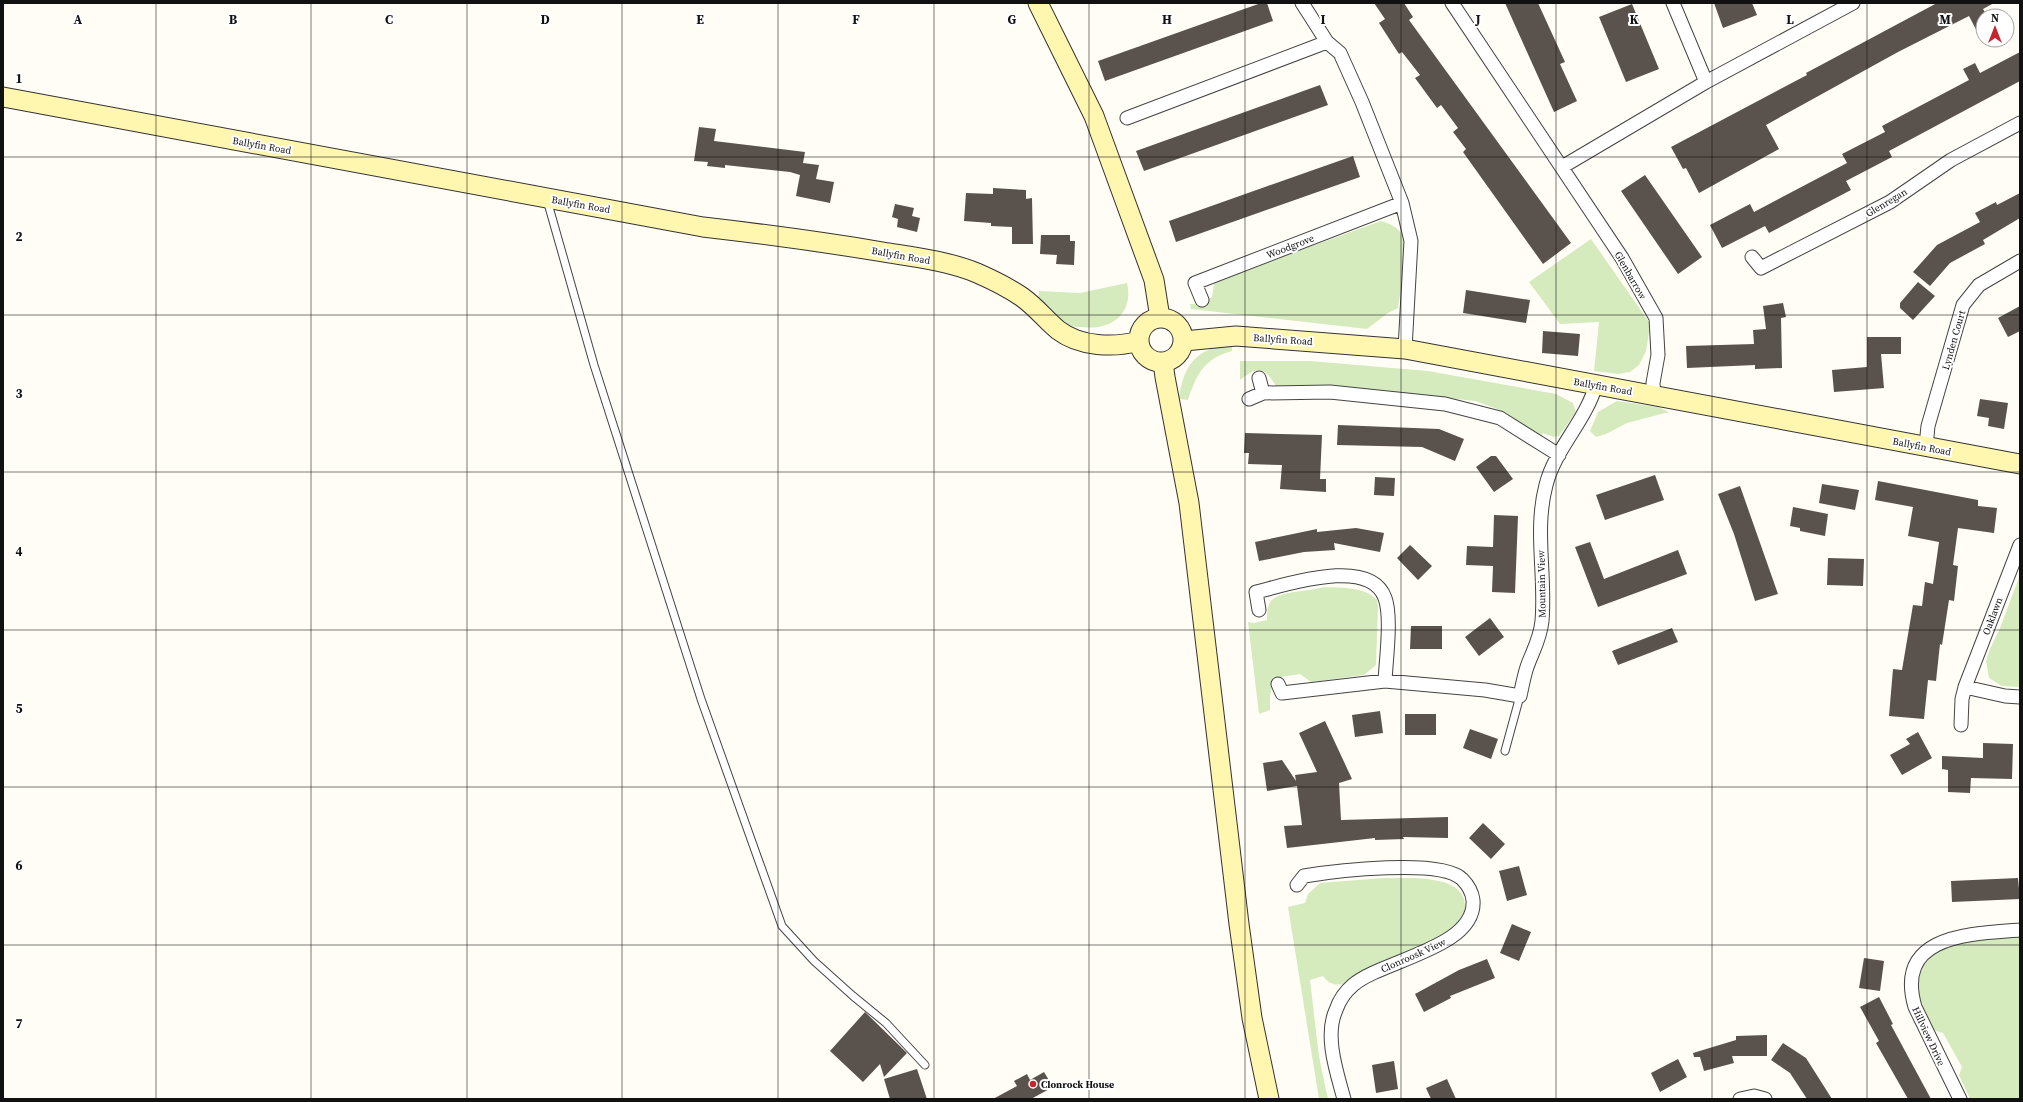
<svg xmlns="http://www.w3.org/2000/svg" width="2023" height="1102" viewBox="0 0 2023 1102" font-family="'Source Serif 4',serif">
	<style>
		.green { fill: #d5ebbd }
		.building { fill: #5a524d }
		.lines { fill: none; stroke-linecap: round; stroke-linejoin: round }
		.lane-casing { stroke: #444; stroke-width: 9 }
		.street-casing { stroke: #444; stroke-width: 15 }
		.secondary-casing { stroke: #333; stroke-width: 21 }
		.lane { stroke: #fff; stroke-width: 7 }
		.street { stroke: #fff; stroke-width: 13 }
		.secondary { stroke: #fff6b0; stroke-width: 19 }
		.grid { fill: none; stroke: #111; stroke-width: 1; stroke-opacity: 0.55 }
		.poi-dot { fill: #c4262e; stroke: #fff; stroke-width: 1.5 }
		.labels { text-anchor: middle; stroke-width: 4; stroke-linejoin: round; paint-order: stroke }
		.street-label { font-size: 10px; fill: #111; stroke: #fff }
		.poi-label { font-size: 10px; font-weight: bold; fill: #111; stroke: #fff; text-anchor: start }
		.grid-label { font-size: 13px; text-anchor: middle; font-weight: bold; fill: #111; stroke: #fff; stroke-width: 4; stroke-linejoin: round; paint-order: stroke }
	</style>
	<rect width="100%" height="100%" fill="#fffdf5"/>
	<path class="green" d="M1381,221c8,2 18,7 22,15 6,14 -3,55 -5,72l-10,5 -21,16 -176,-20 -1,-5h8l14,-7 2,-13 7,-5z
		M1591,239l58,83v10l-3,19 -7,14 -9,7 -12,2 -24,-3 5,-49 -39,2 -31,-42z
		M1127,283c7,31 -16,48 -45,44 -4,0 -11,0 -15,-2 -10,-6 -20,-16 -29,-23l1,-11 41,2z
		M1232,345v6c-28,8 -35,22 -44,49l-9,-1c4,-33 17,-52 53,-54z
		M1240,361h70l118,10 128,23 17,9 3,9 -17,24 -5,1 -11,-4 -2,4 -3,1 -38,-28 -25,-9 -114,-13 -85,-2c-12,-20 -19,-20 -36,-6z
		M1617,401l41,6 11,5 -42,11 -21,11 -10,3 -6,-6 8,-19z
		M2020,575v112l-18,-1 -13,-8 -3,-17 3,-10 11,-23z
		M1324,587c17,1 40,-1 53,13l1,6 -2,59 -12,10 -53,7 -11,-8 -19,3 -8,5 -3,14v14l-11,4 -11,-92 6,1 13,-3c0,-7 0,-16 6,-21 11,-8 37,-8 51,-12z
		M1384,878c21,1 80,-5 81,27 1,9 -3,18 -11,24 -24,19 -56,23 -83,37 -9,5 -17,15 -28,18 -9,2 -15,-1 -20,-8l-13,4 9,77 9,42h-9l-31,-192 17,-4 3,-9 12,-11z
		M2020,934v165h-50l-11,-24 3,-8 -19,-34 -10,-3c-7,-15 -14,-30 -16,-46 0,-6 2,-12 6,-17 20,-32 64,-29 97,-33z"/>
	<path class="building" d="M1261,3h6l6,18 -168,60 -7,-20z
		M1374,3h30l9,14 -4,3 162,223 -28,21 -80,-112 3,-3 -13,-17 5,-4 -17,-23 -4,3 -22,-30 5,-3 -18,-23 -3,2 -20,-31 6,-4z
		M1505,3h33l27,59 -5,2 17,37 -23,11z
		M1714,3h38l5,12 -34,13z
		M1937,3h57l-11,6 4,7h-4v27l-14,-27 -71,36 -132,73 13,24 -80,44 -13,-25 -3,1 -12,-22 136,-72 -1,-2z
		M1632,4l27,65 -33,13 -27,-65z
		M2020,52v29l-131,70 3,6 -46,24 5,9 -82,43 -4,-7 -43,22 -12,-23 40,-21 4,8 93,-49 -5,-9 43,-22 -3,-6 87,-46 -6,-11 12,-6 5,10z
		M1320,85l8,20 -184,66 -8,-20z
		M699,127l17,2 -2,12 91,11 -2,11 16,2 -3,14 18,3 -4,21 -34,-7 4,-21 -10,-3 -65,-7v3l-18,-2 1,-4 -14,-1z
		M1353,156l7,21 -184,65 -7,-21z
		M1645,175l57,82 -24,17 -57,-83z
		M993,188l33,2v9l6,-1 1,46h-21v-17l-21,-1v-3l-27,-2 2,-28 27,1z
		M2020,193v25l-37,22 2,4 -35,19 -20,23 -17,-14 24,-27 43,-23 -5,-9 21,-11 1,3z
		M895,204l19,4 -2,8 8,2 -3,14 -20,-5 1,-8 -6,-2z
		M1041,235h29v6h5l-1,24 -18,-1 1,-9 -17,-1z
		M1918,282l17,14 -22,24 -13,-12v-5z
		M1466,290l64,10 -4,23 -63,-10z
		M1783,303l3,14 -5,1 1,50 -27,1v-4l-68,3 -1,-22 68,-2 -1,-14 13,-1 -3,-23z
		M2020,306v25l-12,6 -10,-19z
		M1543,331l37,3 -2,22 -36,-3z
		M1867,337h34v17h-20l3,34 -50,4 -2,-22 35,-3z
		M1980,399l28,4 -4,26 -16,-3 1,-8 -12,-2z
		M1338,425l101,4 25,10 -9,22 -33,-14 -85,-2z
		M1245,433l77,2 -2,44h6v13l-46,-3 2,-24 -34,-1 1,-11h-5z
		M1491,456h5l17,23 -19,13 -18,-25z
		M1655,475l9,25 -59,20 -9,-25z
		M1375,477l20,1 -1,18 -20,-1z
		M1878,481l100,19v6l19,2 -3,25 -36,-5 -5,37 5,1 -4,35 -5,-1 -7,45 -2,-1 -4,37 -8,-1 -4,39 -35,-3 4,-47 9,1 11,-65 9,1 3,-24 8,2 6,-42 -31,-6 5,-29 -38,-7z
		M1822,484l37,6 -4,20 -36,-7z
		M1740,486l38,108 -23,7 -21,-67 -16,-40z
		M1793,507l35,7 -3,22 -25,-5v-3l-10,-2z
		M1494,515l24,1 -3,77 -23,-1 1,-26 -27,-1 1,-19 26,1z
		M1356,528l28,5 -4,19 -46,-9 1,7 -31,2 -45,9 -4,-19 62,-13v3z
		M1590,542l14,37 74,-29 9,24 -89,33 -23,-60z
		M1410,545l22,21 -14,14 -21,-22z
		M1828,558l36,1 -1,27 -36,-1z
		M1490,618l14,19 -25,19 -14,-19z
		M1411,626h31v23h-32z
		M1672,628l6,14 -60,23 -6,-14z
		M1380,711l3,22 -28,4 -3,-22z
		M1405,714h31v21h-31z
		M1325,721l27,58 -13,4 2,37 107,-3v21l-45,-1 1,2 -29,1v-2l-88,10 -3,-22 18,-1 -5,-39 -30,5 -4,-28 19,-3 14,21 -1,-6 22,-3 -18,-39z
		M1470,729l28,10 -7,20 -28,-11z
		M1918,732l14,26 -30,17 -12,-20 20,-11 -4,-5z
		M1983,743l30,1 -1,35 -41,-1 -1,15 -22,-1v-22l-6,-1v-13l41,2z
		M1483,823l22,21 -14,15 -22,-21z
		M1519,866l8,29 -20,6 -8,-30z
		M2018,878l2,21 -68,3 -1,-21z
		M1512,924l19,8 -12,29 -19,-8z
		M1864,958l20,3 -4,30 -21,-3z
		M1487,959l8,19 -45,18 1,2 -27,14 -9,-18 44,-24z
		M1879,997l14,27 -2,1 40,74h-23l-32,-56 3,-2 -19,-34z
		M865,1012l42,41 -23,24 -4,-13 -17,18 -33,-31z
		M1767,1035v21h-35l2,7 -30,8 -4,-14h-6l-1,-4 43,-13v-4z
		M1783,1043l23,15 26,41h-25l-17,-26 -19,-13z
		M1678,1059l9,18 -27,15 -9,-19z
		M1394,1061l4,28 -22,4 -4,-28z
		M917,1069l10,30h-37l-6,-20z
		M1044,1072l9,15 -22,12h-38l24,-13 -3,-5 13,-7 3,6z
		M1447,1079l9,20h-25l-5,-11z"/>
	<g class="lines">
		<g class="lane-casing">
			<path id="lane" d="M547,200l47,165 107,334 81,227 32,35 39,35 33,27 39,42
				M1505,751l15,-55"/>
		</g>
		<g class="street-casing">
			<path id="street" d="M1302,3l25,39 13,11 22,49 40,101 9,38 -6,108
				M1452,3l170,255 34,60 2,37 -5,28 1,12
				M1673,3l33,79
				M1127,118l200,-76
				M1562,167l144,-85 147,-79
				M1752,257l9,11 129,-66 61,-42 69,-37
				M1202,300l-7,-17 207,-80
				M1259,378l4,15
				M1249,399l14,-6 67,-1 115,12 55,14 59,37
				M1926,446l2,-20 35,-121 16,-20 41,-24
				M2020,545l-55,142 40,9 15,1
				M1259,610l-3,-18c30,-7 114,-36 129,6 7,19 1,62 0,83
				M1278,684l4,9 103,-12 100,9 35,6c2,-9 4,-20 7,-29 6,-17 13,-27 15,-46 4,-46 -8,-91 4,-136 9,-36 39,-63 50,-100
				M1961,725l1,-26 3,-12
				M1297,885l7,-9c30,-5 137,-18 158,3 6,6 10,12 11,21 4,48 -91,60 -120,85 -7,6 -14,16 -17,25 -12,26 1,63 8,89
				M1740,1099l14,-3 11,3
				M1960,1099l-45,-92c-21,-73 56,-73 105,-77"/>
		</g>
		<g class="secondary-casing">
			<path id="secondary" d="M1038,3l56,113 60,164 6,38
				M3,97l700,130c61,7 120,15 180,25 31,5 65,9 94,21 16,7 32,15 45,24 14,10 24,23 36,33 22,17 56,18 81,11
				M1139 340a22 22 0 1 1 44 0a22 22 0 1 1-44 0Z
				M1184,341l52,-5 169,13 615,115
				M1163,362l2,15 24,126 50,421 13,94 17,81"/>
		</g>
		<use href="#lane" class="lane"/>
		<use href="#street" class="street"/>
		<use href="#secondary" class="secondary"/>
	</g>
	<path class="grid" d="M156,3v1096M311,3v1096M467,3v1096M622,3v1096M778,3v1096M934,3v1096M1089,3v1096M1245,3v1096M1401,3v1096M1556,3v1096M1712,3v1096M1867,3v1096M3,157h2017M3,315h2017M3,472h2017M3,630h2017M3,787h2017M3,945h2017"/>
	<circle class="poi-dot" cx="1033" cy="1084" r="4"/>
	<g class="labels">
		<g class="street-label">
			<text transform="translate(262 145) rotate(10)" y="4">Ballyfin Road</text>
			<text transform="translate(1886 202) rotate(-31)" y="4">Glenregan</text>
			<text transform="translate(581 204) rotate(10)" y="4">Ballyfin Road</text>
			<text transform="translate(1290 246) rotate(-21)" y="4">Woodgrove</text>
			<text transform="translate(901 255) rotate(10)" y="4">Ballyfin Road</text>
			<text transform="translate(1631 275) rotate(60)" y="4">Glenbarrow</text>
			<text transform="translate(1283 339) rotate(4)" y="4">Ballyfin Road</text>
			<text transform="translate(1953 340) rotate(-74)" y="4">Lynden Court</text>
			<text transform="translate(1603 386) rotate(10)" y="4">Ballyfin Road</text>
			<text transform="translate(1922 446) rotate(11)" y="4">Ballyfin Road</text>
			<text transform="translate(1541 584) rotate(-91)" y="4">Mountain View</text>
			<text transform="translate(1992 616) rotate(-69)" y="4">Oaklawn</text>
			<text transform="translate(1413 955) rotate(-24)" y="4">Clonroosk View</text>
			<text transform="translate(1929 1036) rotate(65)" y="4">Hillview Drive</text>
		</g>
		<g class="poi-label">
			<text x="1041" y="1088">Clonrock House</text>
		</g>
	</g>
	<g class="grid-label">
		<text x="78" y="24">A</text>
		<text x="233" y="24">B</text>
		<text x="389" y="24">C</text>
		<text x="545" y="24">D</text>
		<text x="700" y="24">E</text>
		<text x="856" y="24">F</text>
		<text x="1012" y="24">G</text>
		<text x="1167" y="24">H</text>
		<text x="1323" y="24">I</text>
		<text x="1478" y="24">J</text>
		<text x="1634" y="24">K</text>
		<text x="1790" y="24">L</text>
		<text x="1945" y="24">M</text>
		<text x="19" y="83">1</text>
		<text x="19" y="241">2</text>
		<text x="19" y="398">3</text>
		<text x="19" y="556">4</text>
		<text x="19" y="713">5</text>
		<text x="19" y="870">6</text>
		<text x="19" y="1028">7</text>
	</g>
	<rect width="2023" height="1102" fill="none" stroke="#111111" stroke-width="8"/>
	<g transform="translate(1995 28)"><circle r="19" fill="#ffffff" stroke="#a0a0a0"/>
	<path d="M0-3L7 15L0 10L-7 15Z" fill="#c4262e"/>
	<text y="-6" font-size="11" font-weight="bold" text-anchor="middle" fill="#111111">N</text>
	</g>
</svg>
